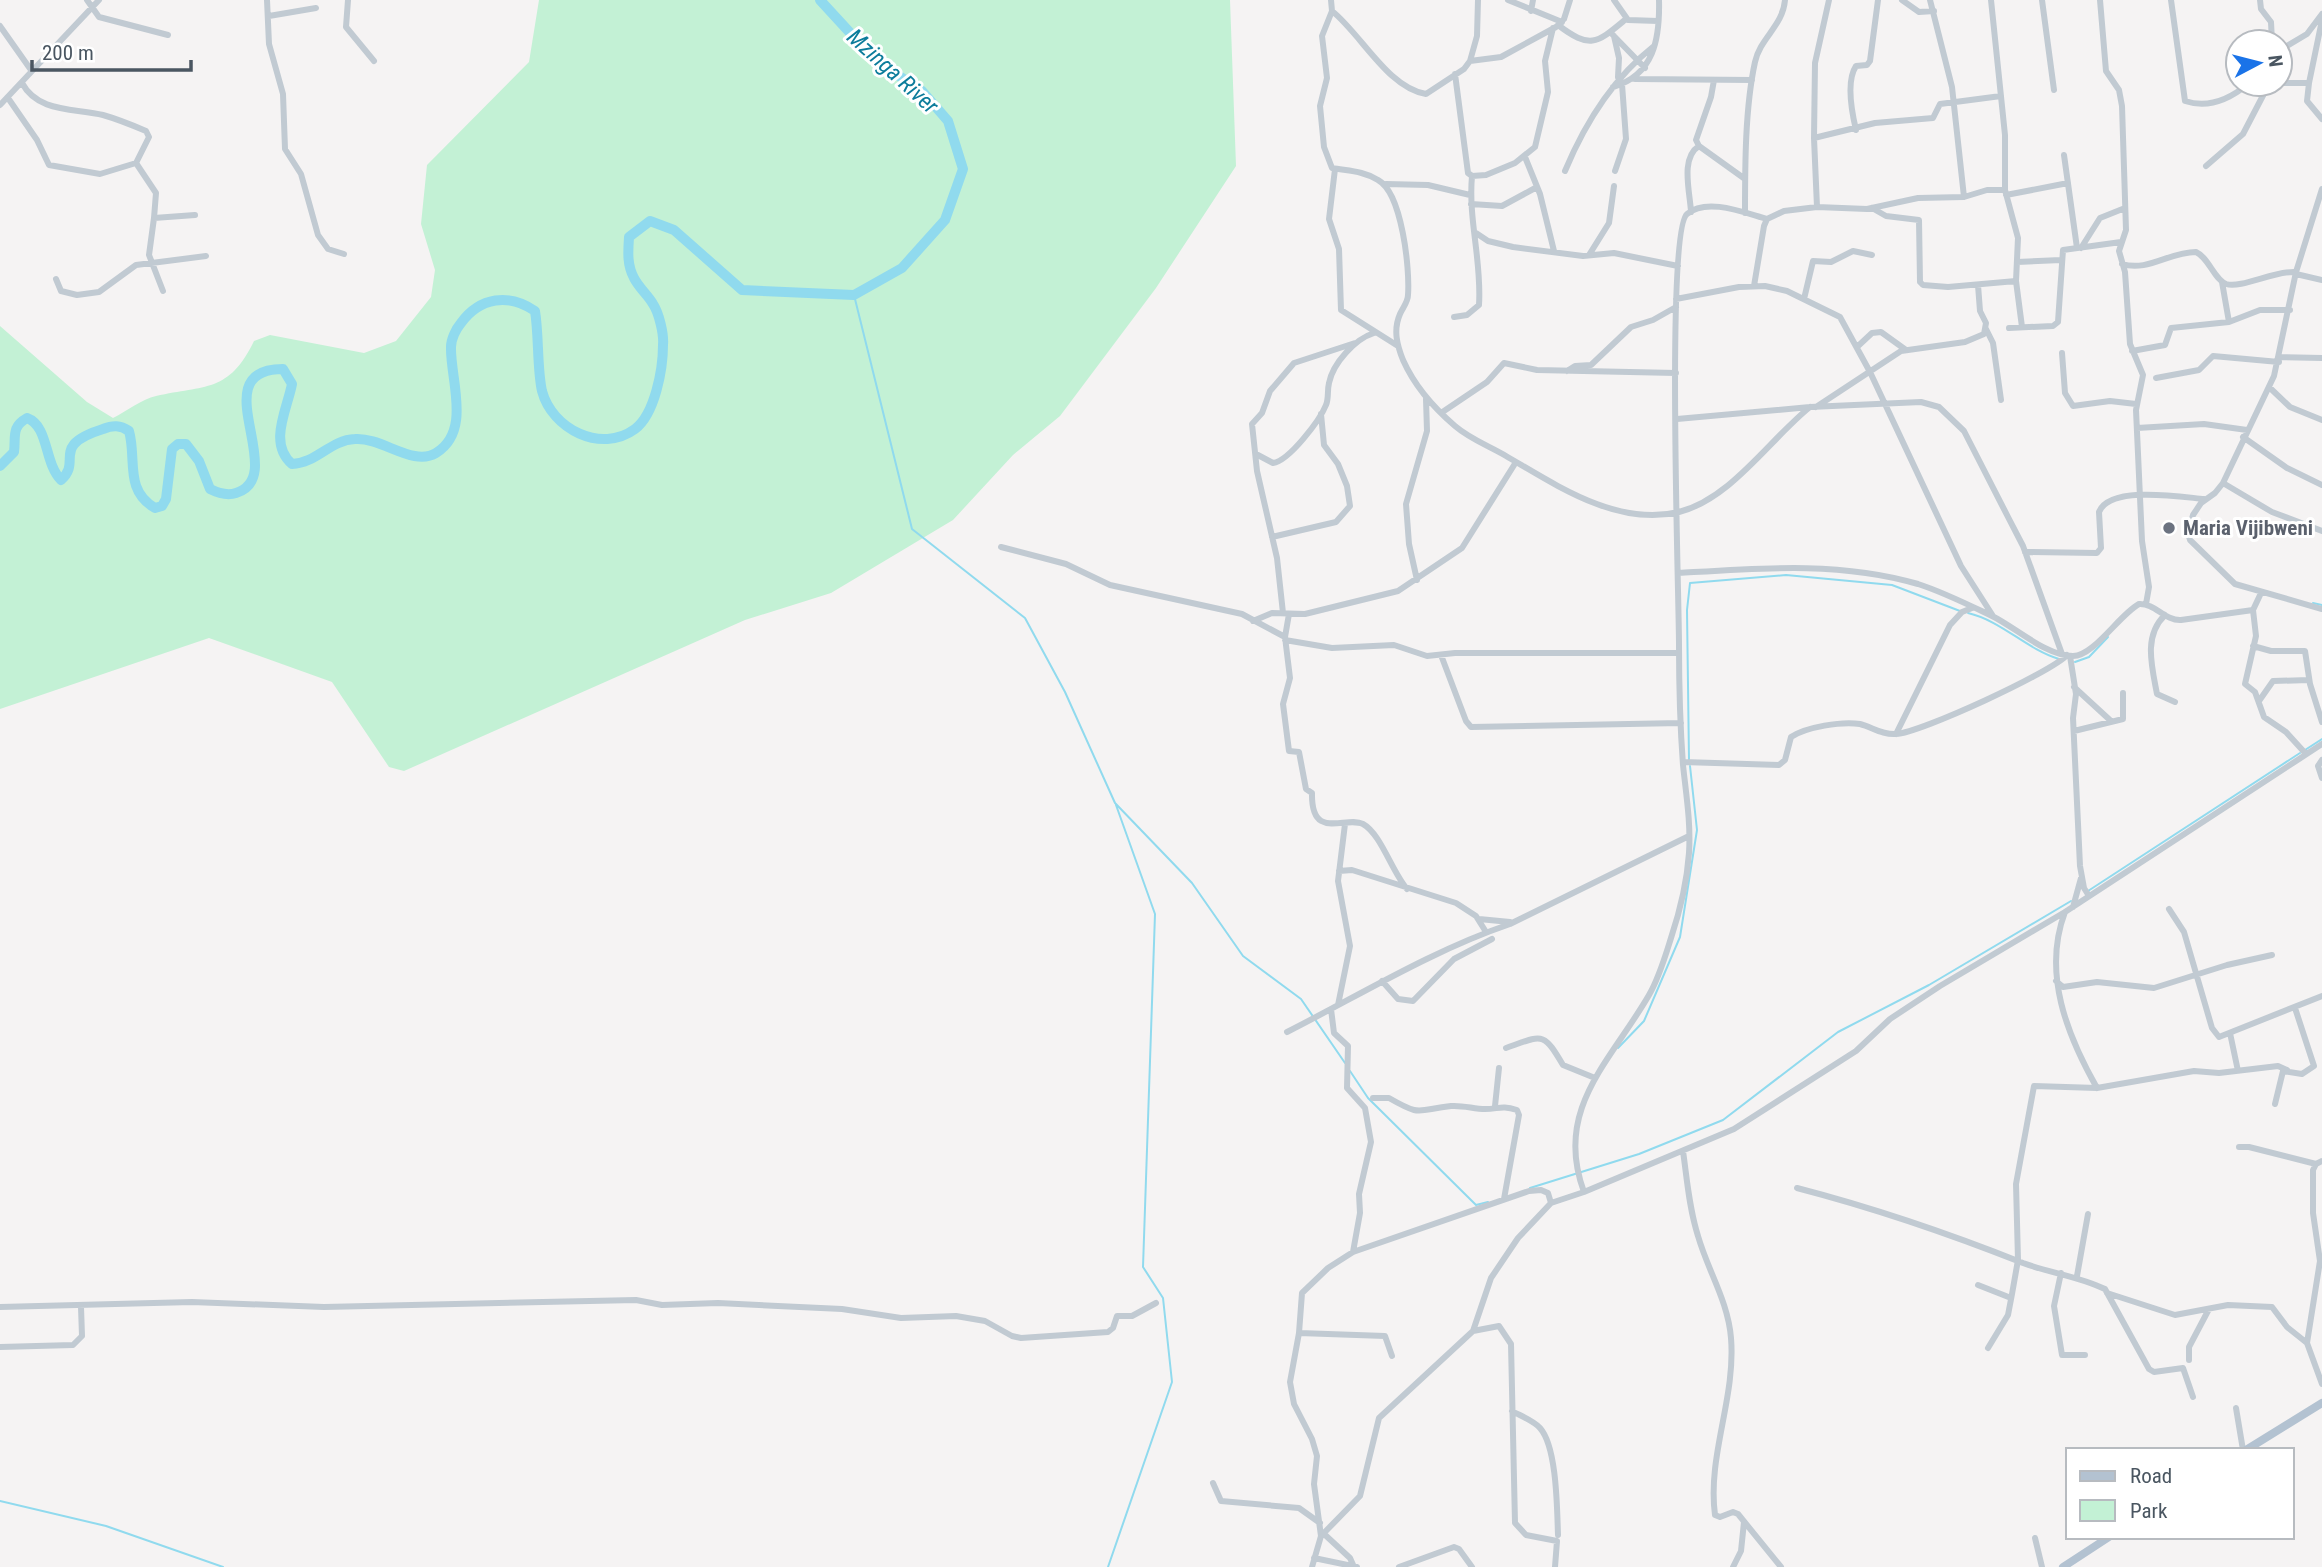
<svg xmlns="http://www.w3.org/2000/svg" width="2322" height="1567" viewBox="0 0 2322 1567" font-family="'Roboto Condensed',sans-serif">
	<style>
		.green { fill: #c3f1d5 }
		.lines { fill: none; stroke-linecap: round; stroke-linejoin: round }
		.stream { stroke: #90daee; stroke-width: 2 }
		.river { stroke: #90daee; stroke-width: 10 }
		.minor { stroke: #c1cad2; stroke-width: 6 }
		.major { stroke: #b3c2d1; stroke-width: 8 }
		.worship-dot { fill: #6b7280; stroke: #fff; stroke-width: 2.5 }
		.labels { text-anchor: middle; stroke-width: 6; stroke-linejoin: round; paint-order: stroke }
		.worship-label { font-size: 21px; font-weight: bold; fill: #5b616d; stroke: #fff; text-anchor: start }
		.water-label { font-size: 23px; font-style: italic; fill: #0c7c9b; stroke: #fff }
	</style>
	<rect width="100%" height="100%" fill="#f5f3f3"/>
	<path class="green" d="M539,0h691l6,166 -80,122 -96,128 -47,39 -60,65 -122,73 -86,27 -341,151 -15,-4 -57,-85 -123,-44 -209,71v-383l87,76 26,16c14,-7 29,-19 43,-22 49,-11 73,-3 98,-55l16,-6 94,18 32,-12 35,-44 4,-27 -14,-46 6,-59 102,-103z"/>
	<g class="lines">
		<path class="stream" d="M854,295l58,234 113,89 40,74 50,111 77,80 51,73 58,43 44,64
			M2313,603l9,2
			M1968,613c34,8 58,36 91,46
			M2075,662l14,-5 19,-20
			M2305,750l17,-11
			M1689,760l-2,-150 3,-27 96,-8 106,10 68,26
			M2088,891l212,-138
			M1618,1048l26,-27 36,-84 17,-107 -7,-64
			M1350,1071l18,27 108,107 12,-3
			M1530,1188l109,-34 84,-34 115,-88 91,-47 142,-84
			M0,1501l106,25 117,41
			M1108,1567l64,-185 -9,-84 -20,-31 12,-353 -39,-109"/>
		<path class="river" d="M0,466l14,-14c2,-16 -3,-25 13,-34 22,8 17,45 34,62 22,-19 -12,-34 42,-51 10,-4 17,-4 26,2 8,28 -5,59 26,77l7,-2 4,-7 6,-50 6,-5h8l13,17 11,28c8,4 17,7 26,4 55,-17 -35,-124 47,-124l9,15c-5,26 -24,59 0,80 25,-1 38,-24 63,-25 27,-2 58,28 81,14 36,-22 14,-74 15,-106 0,-8 5,-18 10,-24 19,-26 48,-30 74,-12 4,24 2,58 7,80 10,38 59,63 93,38 20,-15 28,-60 28,-84 1,-11 -4,-32 -10,-41 -5,-9 -14,-16 -19,-26 -7,-13 -6,-26 -5,-41l21,-16 24,9 68,60 112,5 48,-27 43,-48 18,-51 -15,-48 -26,-30 -46,-30 -56,-61"/>
		<path class="minor" d="M87,0l12,17 69,18
			M267,0l2,44 14,50 2,55 16,25 17,61 10,14 16,5
			M348,0l-2,27 28,34
			M1331,0l1,11 -10,25 5,42 -7,28 4,41 8,21c16,3 32,3 46,12 24,13 32,89 30,115 0,7 -5,12 -8,19 -7,16 -3,31 3,46 12,27 31,48 52,66 15,13 34,20 51,30 50,29 111,71 173,56 52,-13 91,-73 131,-105
			M1508,0l54,22
			M1614,0l14,20 30,1
			M1902,0l17,12 15,-1
			M1930,0l22,87 12,110
			M1991,0l14,135v55l13,48 -2,43 6,46
			M2042,0l12,90
			M2100,0l6,71 13,19 3,16 4,124 -7,21 6,21 5,72 13,31 -7,35 6,131 7,46 -3,17
			M2171,0l14,101c24,8 45,-2 63,-17
			M2260,0l1,9 10,13 1,20
			M1332,11c29,23 56,77 94,83l38,-25 6,-8 7,-25 1,-36
			M1531,11l2,-11
			M269,16l47,-8
			M1558,25c33,25 39,18 68,-6
			M0,26l31,44
			M1611,33l34,35
			M1614,36l5,22 -1,19
			M2280,50l27,-16 15,-20
			M1470,61l31,-4 55,-30 8,-8 6,-19
			M1455,74l13,99 4,3 14,-1 29,-12 20,-16 13,-55 -3,-31 8,-33
			M1635,79l117,1
			M1714,80l-3,17 -15,43 3,6 46,33
			M2280,83h29l-2,18 15,18
			M2309,83l13,-63
			M1613,87c41,-12 47,-48 46,-87
			M8,98l29,42 12,25 51,9 36,-11 13,-26 -3,-6c-14,-6 -29,-12 -43,-16 -28,-7 -65,-2 -81,-32
			M0,105l99,-105
			M1856,130c-4,-17 -10,-49 0,-64l11,-1 3,-4 8,-61
			M1814,138l1,-75 14,-63
			M2064,155l13,93
			M1525,157l15,37 14,57
			M136,163l20,30 -2,25 41,-3
			M2206,166l37,-32 26,-50
			M1335,169l-6,50 10,30 2,61 57,36
			M1565,171c20,-48 47,-92 89,-125
			M1615,171l11,-32 -4,-55
			M1386,184l42,1 42,10
			M2322,189l-26,83 -22,104 -51,107 -8,10 -14,10 -8,12 -5,18 2,7 45,44 87,25
			M2006,195l62,-12
			M1471,204l31,2 35,-19
			M1817,207l-3,-69 61,-15 58,-5 7,-14 61,-8
			M1872,208l14,8 33,4 1,62 3,3 25,2 68,-6
			M1691,212c-1,-20 -11,-54 8,-66
			M1745,213c0,-47 0,-105 10,-151 5,-24 28,-36 30,-62
			M154,218l-5,37 14,36
			M1476,233l12,8 25,6 70,9 31,-3 64,13
			M2081,248l19,-30 25,-10
			M1589,255l20,-32 5,-37
			M2017,262l44,-2
			M2122,264c26,8 47,-12 74,-12 13,6 18,27 30,32 15,5 50,-14 70,-12
			M2296,274l26,6
			M56,279l5,12 16,4 22,-3 37,-27 70,-9
			M2222,282l7,40
			M1754,286l10,-60 3,-7 17,-8 33,-4 50,2 51,-11 46,-1 23,-7h18
			M1676,299l63,-12 26,-1 22,5 53,26 30,55 91,194 32,50
			M1804,299l9,-38 18,1 22,-11 19,4
			M1454,317l13,-2 12,-10c3,-44 -11,-85 -7,-129
			M2009,328l44,-2 5,-4 5,-72 58,-8
			M1986,329l7,14 8,57
			M1857,347l15,-14 9,-1 25,18
			M2132,351l33,-6 6,-17 58,-6 31,-12h30
			M2062,353l3,40 8,13 37,-5 26,3
			M2280,357l42,1
			M1567,371l8,-5 16,-1 40,-38 22,-7 23,-13
			M2156,378l43,-8 14,-14 66,6
			M2269,387l21,20 32,13
			M1816,407l85,-56 64,-9 19,-8 2,-11 -6,-12 -2,-26
			M1441,413l46,-31 17,-19 33,7 139,3
			M1677,419l133,-12 111,-5 18,5 25,24 44,86 15,29 39,108
			M2137,428l67,-4 43,6
			M2243,437l44,31 35,17
			M1256,454l17,9c16,-2 47,-43 53,-58 3,-7 1,-14 3,-22 4,-20 26,-44 45,-50
			M2223,483l49,29 50,19
			M1272,537l64,-15 14,-16 -3,-20 -9,-22 -14,-19 -3,-31
			M1001,547l65,17 44,21 132,29 43,23
			M2025,552l72,1 4,-5 -2,-36c11,-27 82,-15 105,-13
			M1679,573c80,-5 161,-12 239,11 25,8 51,21 74,32 23,11 54,40 81,40 21,0 46,-41 66,-52 16,-1 26,17 42,16l72,-10 8,-17
			M1417,580l-8,-36 -3,-40 21,-73 -1,-32
			M2253,610l3,26 -11,48 10,8 9,25 22,15 20,22
			M1283,613l-6,-55 -20,-87 -5,-47 10,-11 8,-22 24,-28 61,-20
			M1289,614l-4,23 5,41 -7,26 6,47 10,1 7,37 6,4c-1,49 34,22 51,31 18,10 29,48 44,65
			M2165,615c-22,21 -13,52 -8,79l18,8
			M1253,621l19,-8 33,1 93,-23 64,-43 54,-86
			M1285,640l47,8 62,-3 33,11 28,-3h224
			M2253,646l18,5h34l5,33 12,38
			M1441,655l25,66 5,6 210,-4
			M2070,656l6,38 -3,24 7,148 4,22 5,8
			M2074,687l37,34
			M2259,701l14,-20 36,-1
			M2074,731l49,-12v-26
			M1896,734l54,-109 12,-13 10,-4
			M2322,760l-4,6 4,12
			M1683,762l96,3 6,-5 6,-23c15,-10 51,-16 69,-13 12,3 22,11 36,10 24,-1 156,-62 171,-79
			M1339,871l13,-1 104,33 20,13 10,16
			M2073,907l8,-29
			M2169,909l15,23 28,96 7,9 103,-41
			M2065,912c-23,61 2,123 32,176
			M1479,919l31,3
			M1382,981l16,18 15,2 41,-42 38,-20
			M2056,981l7,6 34,-5 57,6 73,-23 45,-10
			M1338,1005l12,-59 -12,-65 7,-57
			M1331,1009l3,24 14,13 -1,42 18,20 6,34 -12,52 1,19 -7,39
			M1287,1032c73,-37 144,-81 223,-108l179,-88
			M2230,1033l8,38
			M1506,1048c37,-13 37,-17 57,17l32,13
			M1373,1098h16c33,19 27,12 62,8 12,-1 23,3 34,3 14,0 16,-4 32,1l2,5 -15,84
			M2275,1104l8,-33 19,3 12,-8 -19,-58
			M1495,1106l4,-38
			M2239,1147h10l67,17
			M1683,1151c4,28 6,57 15,85 10,35 30,65 33,102 5,60 -24,118 -16,177l5,2 13,-5 5,2 43,53
			M2322,1161l-6,3 -3,6v43l7,48 -13,82 15,41
			M1797,1188c77,20 153,46 226,75 27,10 55,13 82,26l44,80 5,3 29,-4 10,29
			M1584,1192c-31,-83 27,-131 65,-197 10,-17 16,-38 22,-57 9,-27 16,-57 18,-85 2,-30 -3,-59 -6,-88 -3,-40 -4,-80 -4,-120 0,-52 -13,-414 8,-431 20,-17 58,-1 80,5
			M2061,1273l-7,33 8,49h23
			M2077,1276l11,-62
			M1978,1285l33,13
			M2107,1293l68,22 53,-10 44,2 15,20 20,16
			M0,1307l192,-5 132,5 312,-7 26,5 56,-2 124,6 59,9 55,-2 29,5 27,15 9,2 87,-6 5,-4 4,-12h15l24,-13
			M1473,1331l26,-5 12,18 4,179 11,12 31,6 -2,26
			M1299,1333l86,3 7,20
			M0,1347l73,-2 9,-9 -1,-29
			M1988,1348l20,-33 4,-21 6,-34 -2,-76 18,-98 63,2 97,-17 25,2 59,-7 9,4
			M2189,1360v-13l20,-38
			M2236,1408l7,42
			M1512,1411c9,5 22,10 28,17 17,19 17,81 18,107
			M1213,1483l8,18 78,7 21,15
			M1323,1533l27,25 4,9
			M1321,1536l-7,-52 3,-28 -5,-17 -18,-35 -4,-22 9,-49 3,-40 26,-25 25,-16 176,-61 12,-1 7,3 3,10
			M2035,1538l7,29
			M1314,1558l43,9
			M1312,1567l9,-31 39,-40 19,-78 94,-87 18,-53 27,-40 33,-35 33,-11 150,-63 122,-78 34,-32 50,-33 125,-74 257,-168
			M1399,1567l55,-20 5,2 13,18
			M1733,1567l8,-16 3,-29"/>
		<path class="major" d="M2246,1450l76,-47
			M2063,1567l46,-30"/>
	</g>
	<circle class="worship-dot" cx="2169" cy="528" r="7"/>
	<g class="labels">
		<g class="worship-label">
			<text x="2183" y="535">Maria Vijibweni</text>
		</g>
		<g class="water-label">
			<text transform="translate(893 71) rotate(42)" y="8">Mzinga River</text>
		</g>
	</g>
	<rect x="2066" y="1448" width="228" height="91" fill="#ffffff" stroke="#b7bbc0" stroke-width="2"/>
	<rect x="2080" y="1471" width="35" height="10" fill="#b3c2d1" stroke="#b7bbc0" stroke-width="2"/>
	<text x="2130" y="1483" font-size="21" fill="#4a5661">Road</text>
	<rect x="2080" y="1500" width="35" height="21" fill="#c3f1d5" stroke="#b7bbc0" stroke-width="2"/>
	<text x="2130" y="1518" font-size="21" fill="#4a5661">Park</text>
	<g transform="translate(2259 63) rotate(83)"><circle r="33" fill="#ffffff" stroke="#b7bbc0" stroke-width="2"/>
	<path d="M0-5L12 26L0 18L-12 26Z" fill="#1a73e8"/>
	<text y="-10" font-size="19" font-weight="bold" text-anchor="middle" fill="#4a5661">N</text>
	</g>
	<path d="M32 60v10h159v-10" fill="none" stroke="#4a5661" stroke-width="3.5"/>
	<text x="42" y="60" font-size="21" fill="#4a5661" stroke="#ffffff" stroke-width="5" paint-order="stroke">200 m</text>
</svg>
